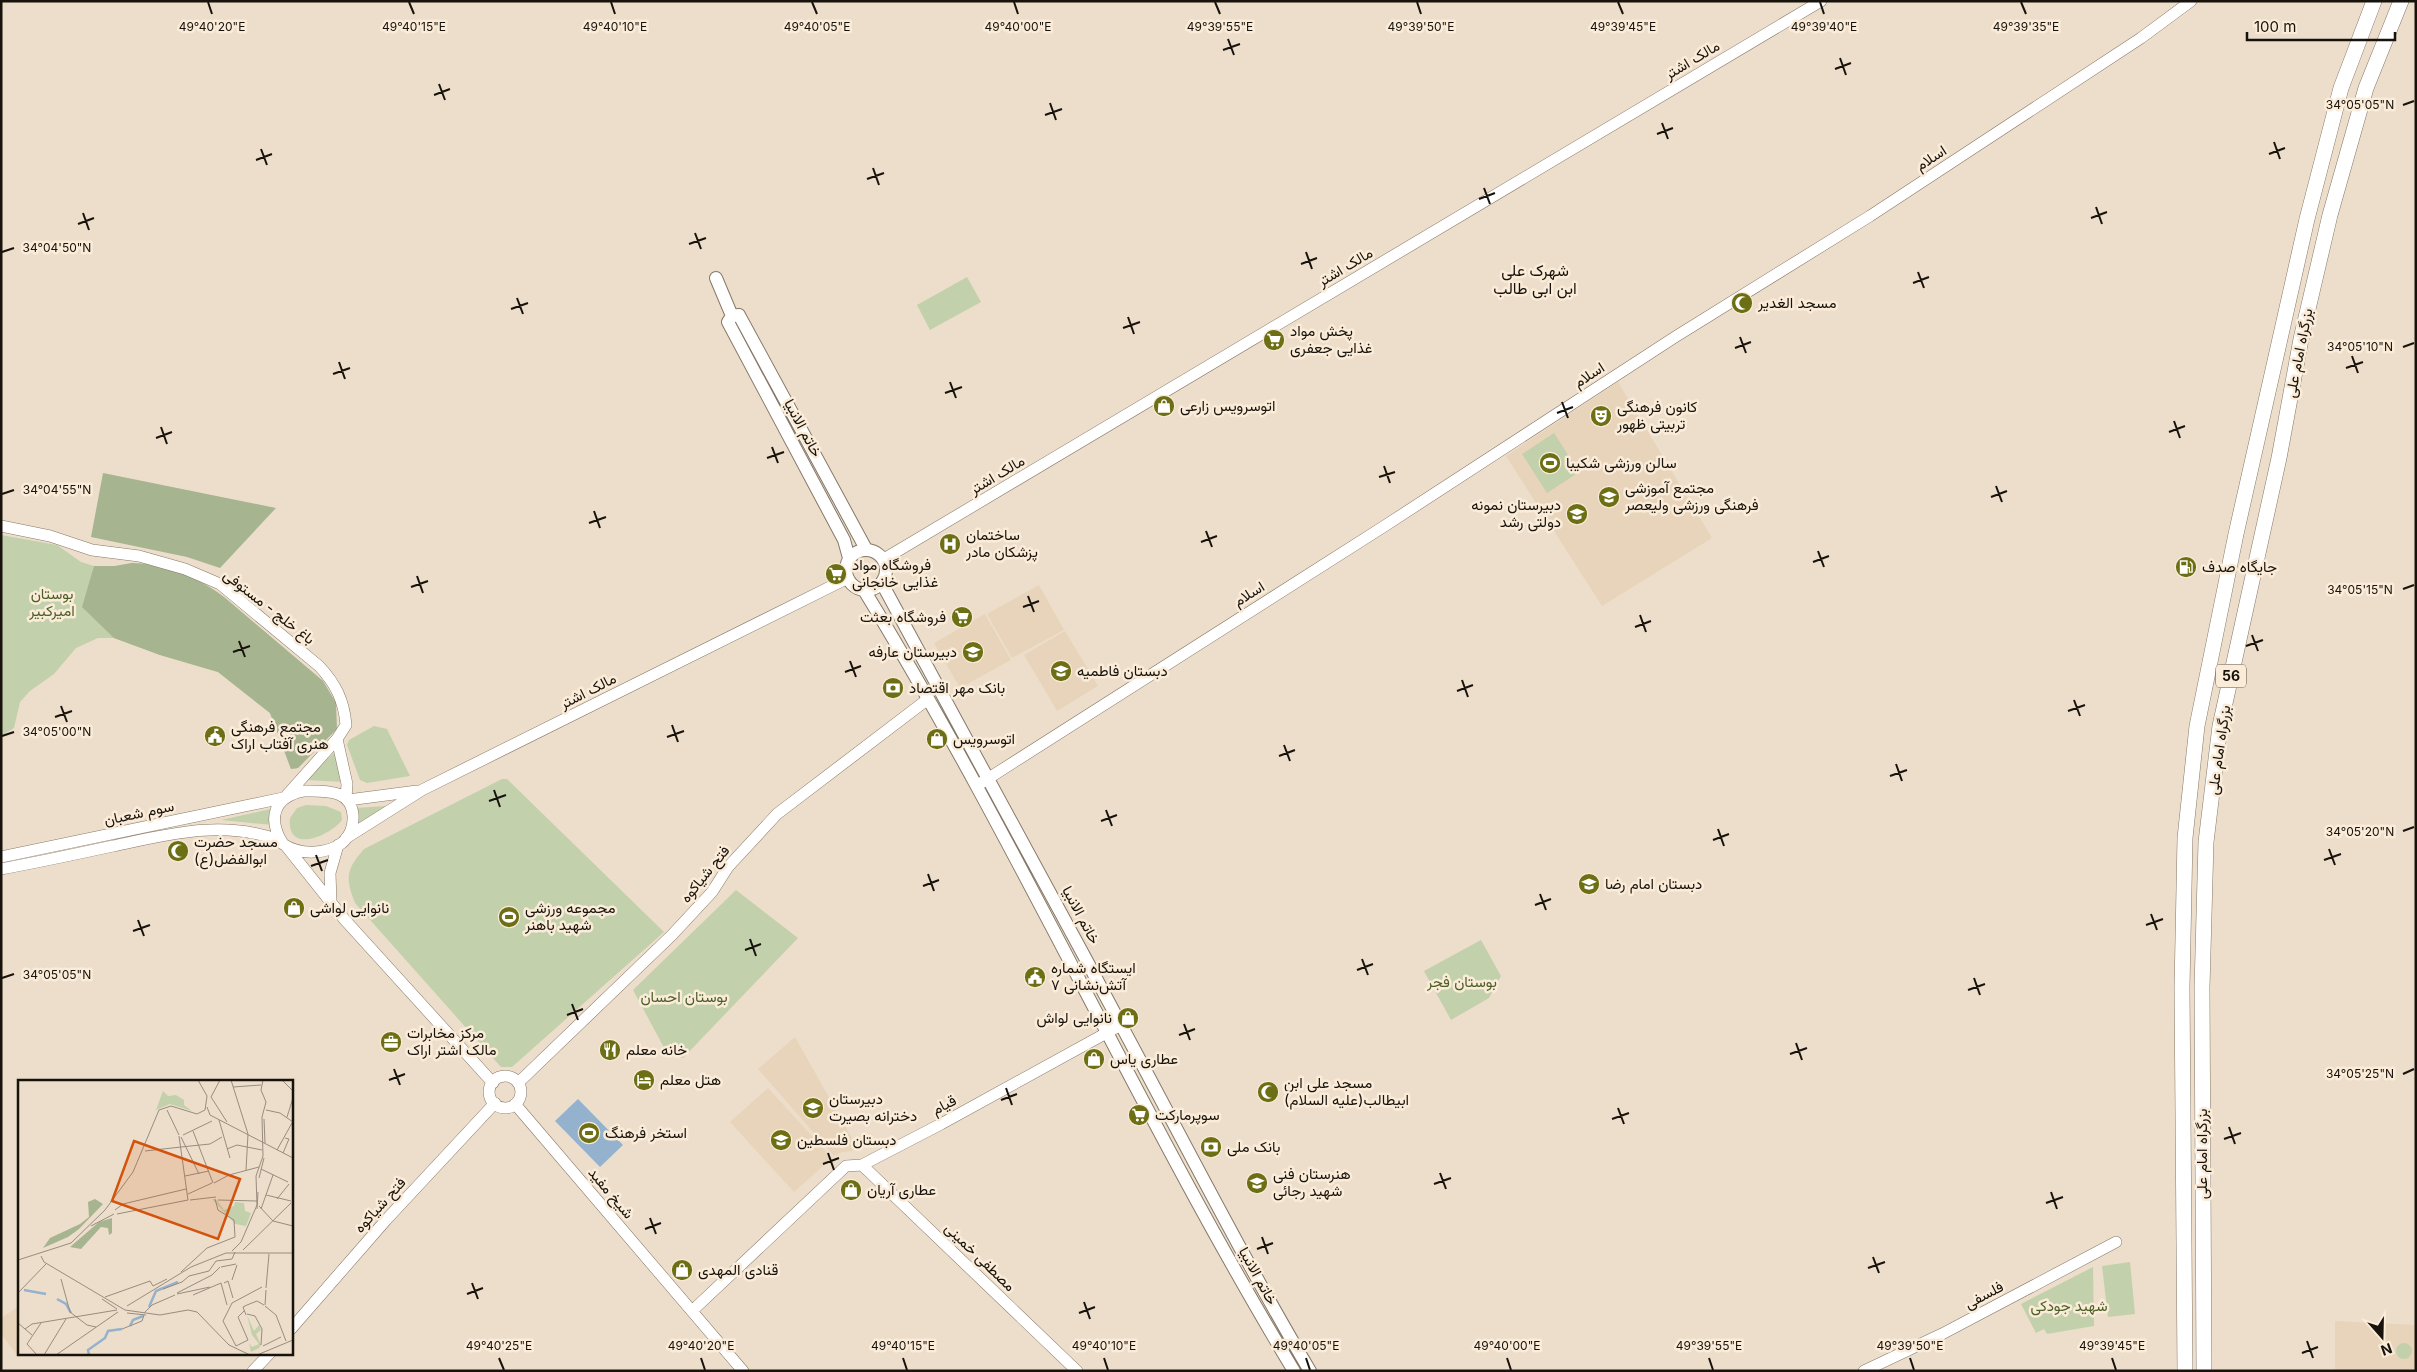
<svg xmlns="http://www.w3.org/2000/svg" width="2417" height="1372" viewBox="0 0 2417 1372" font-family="Inter,Vazirmatn,sans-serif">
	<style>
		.built { fill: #e7d4ba }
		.green { fill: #c2d0ac }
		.forest { fill: #a6b490 }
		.water { fill: #94b2ce }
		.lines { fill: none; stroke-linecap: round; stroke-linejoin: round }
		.tertiary-casing { stroke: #867867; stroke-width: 12 }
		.secondary-casing { stroke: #867867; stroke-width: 14 }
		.trunk-casing { stroke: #867867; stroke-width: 16 }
		.tertiary { stroke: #fff; stroke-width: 11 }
		.secondary { stroke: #fff; stroke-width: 12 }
		.trunk { stroke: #fff; stroke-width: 15 }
		.ticks { fill: none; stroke: #17120b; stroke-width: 2 }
		.labels { text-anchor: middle; stroke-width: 5; stroke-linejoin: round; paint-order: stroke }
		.shield { fill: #faecd8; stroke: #5b5348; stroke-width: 1 }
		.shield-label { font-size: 14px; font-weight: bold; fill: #17120b }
		.street-label { font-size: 15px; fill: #17120b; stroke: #faecd8 }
		.poi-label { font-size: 15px; fill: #17120b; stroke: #faecd8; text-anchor: start }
		.park-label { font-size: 15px; fill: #4c5f28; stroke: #faecd8 }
		.neighbourhood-label { font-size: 16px; fill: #17120b; stroke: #faecd8 }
		.inset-river { fill: none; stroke: #94b2ce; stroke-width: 2.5 }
		.inset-road { fill: none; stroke: #978c7e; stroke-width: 1 }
		.view { fill: #d3520c; fill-opacity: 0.15; stroke: #d3520c; stroke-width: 2.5 }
		.inset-edge { fill: none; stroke: #17120b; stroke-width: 2.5 }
		.ticks-label { font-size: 12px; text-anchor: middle; fill: #17120b; stroke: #faecd8; stroke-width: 5; stroke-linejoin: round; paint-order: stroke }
	</style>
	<rect width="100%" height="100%" fill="#eddecb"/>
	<path class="built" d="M1618,382l94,156 -110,68 -96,-150z
		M1039,585l25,45 -52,28 -25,-44z
		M985,614l26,46 -51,28 -26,-45z
		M1065,631l33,55 -41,25 -33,-56z
		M795,1037l62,110 -5,4 -10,1 -8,4 -76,-87z
		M768,1088l64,70 -38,34 -64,-70z
		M19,1306v47l-2,2 -16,-21v-16z
		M2335,1321l81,4v46h-81z"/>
	<path class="green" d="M967,277l14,25 -51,28 -13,-25z
		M1554,433l25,39 -32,21 -25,-39z
		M1,535l56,10 24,17 13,4h21l17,-3 92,34 99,84 13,22 -38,65 -7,1 -21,-56 -52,-41 -58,-17 -46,-17h-16l-22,10 -22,26 -24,17 -10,11 -6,26 -13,8z
		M374,726l13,3 23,47 -43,7 -7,-3 -13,-35 2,-5z
		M335,752l8,30 -37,-2z
		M502,779h5l157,153 -152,135h-11l-146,-164c-10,-26 -9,-33 9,-54z
		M306,805l20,1 15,6 1,8c-12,16 -56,35 -52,-2l7,-10z
		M387,806l-30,18 -3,-16z
		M275,808l-3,17 -51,-5z
		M736,890l62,48 -115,120 -15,-3 -35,-65z
		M1481,940l20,36 -12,22 -38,22 -27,-49z
		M2130,1262l5,52 -27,3 -6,-51z
		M2093,1267l1,59 -47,8 -3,-5 -8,4 -15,-29z
		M2396 1351a8 8 0 1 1 16 0a8 8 0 1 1-16 0Z"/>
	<path class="forest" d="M103,473l173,35 -56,60 -33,-11 -96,-20z
		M132,563c33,0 66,14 92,34l99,84 13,22 1,26 -39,39 -7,1 -21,-56 -52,-41 -58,-17 -46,-17 -32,-31 12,-41h21z"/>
	<path class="water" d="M578,1099l45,46 -23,22 -45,-46z"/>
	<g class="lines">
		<g class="tertiary-casing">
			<path id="tertiary" d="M1,526l49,10 42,14 47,6 46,13 35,15 99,82c17,18 25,35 27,59l-9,14 -50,56
				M884,559l937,-558
				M337,739l10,45 -1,14
				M981,783l402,-256 292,-190 195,-121 271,-178 50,-37
				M303,791c11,0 24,-1 35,3 20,7 19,37 4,49 -16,12 -43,12 -59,1 -16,-26 -9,-47 20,-53z
				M348,800l69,-9
				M346,838l76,-48 426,-212
				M286,846l59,74 148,163
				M1,857l282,-59
				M1,869c38,-7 75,-15 112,-23 56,-12 112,-27 168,-5
				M331,902l-1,-29 8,-28
				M489 1092a16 16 0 1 1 32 0a16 16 0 1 1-32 0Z
				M518,1083l154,-148 40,-43 16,-25 49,-53 151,-115
				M515,1104l228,267
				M862,1165l215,206
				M692,1311l154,-145 16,-1 79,-41 180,-99
				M291,1329l95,-109 109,-117
				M253,1371l17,-18
				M1864,1371l78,-37 174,-92"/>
		</g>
		<g class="secondary-casing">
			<path id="secondary" d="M716,278l16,38
				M732,316l-4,6 116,218 5,18
				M732,316l7,-1 127,234
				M846 570a20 20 0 1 1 40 0a20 20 0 1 1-40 0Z
				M884,580l1,9c76,140 153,280 228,421 65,120 127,243 197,361
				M864,590c155,253 276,526 430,781"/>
		</g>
		<g class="trunk-casing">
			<path id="trunk" d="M2185,1371l-3,-383 3,-150 12,-112 39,-192 71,-315 34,-131 33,-87
				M2204,1371l-2,-383 4,-146 14,-116 59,-268 22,-119 29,-124 36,-127 35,-87"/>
		</g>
		<use href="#tertiary" class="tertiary"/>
		<use href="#secondary" class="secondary"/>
		<use href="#trunk" class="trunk"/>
	</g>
	<path class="ticks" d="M208,2l4,12M409,2l5,12M611,2l4,12M812,2l5,12M1014,2l4,12M1215,2l5,12M1417,2l4,12M1618,2l5,12M1820,2l4,12M2021,2l5,12M1228,39l6,16M1223,50l17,-6M1840,58l6,17M1835,69l16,-6M439,84l6,16M434,95l16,-6M1050,103l6,17M2403,105l11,-4M1045,115l17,-6M1662,123l6,16M1657,134l16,-6M2274,142l6,17M261,149l6,16M2269,154l16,-6M256,160l16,-6M873,168l6,17M867,179l17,-6M1484,188l6,16M1479,199l16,-6M2096,207l6,17M83,213l6,17M2091,218l16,-6M78,224l16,-6M695,233l6,16M689,244l17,-6M2,252l12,-4M1306,252l6,17M1301,264l16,-6M1918,272l6,16M1913,283l16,-6M517,298l6,16M511,309l17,-6M1128,317l6,17M1123,328l17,-6M1740,337l6,16M2403,347l11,-4M1735,348l16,-6M2352,356l6,17M339,362l6,17M2346,368l17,-6M333,374l17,-6M950,382l6,16M945,393l17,-6M1562,402l6,16M1557,413l16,-6M2174,421l6,17M161,427l6,17M2169,432l16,-6M156,438l16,-6M772,447l6,16M767,458l17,-6M1384,466l6,17M1379,477l16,-5M1996,486l6,16M2,494l12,-4M1991,497l16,-6M594,511l6,17M589,523l17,-6M1206,531l6,16M1201,542l16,-6M1818,551l6,16M1813,562l16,-6M417,576l6,17M411,587l17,-6M2403,589l11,-4M1028,596l6,16M1023,607l16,-6M1640,615l6,17M1635,627l16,-6M2252,635l6,16M239,641l6,16M2246,646l17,-6M233,652l17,-6M850,661l6,16M845,672l16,-6M1462,680l6,17M1457,691l16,-6M2074,700l6,16M61,706l6,16M2068,711l17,-6M55,717l17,-6M672,725l6,17M2,736l12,-4M667,737l17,-6M1284,745l6,16M1279,756l16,-6M1896,764l6,17M1890,776l17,-6M494,790l6,17M489,801l17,-6M1106,810l6,16M1101,821l16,-6M1718,829l6,17M2403,831l11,-4M1713,840l16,-6M2329,849l6,16M316,855l6,16M2324,860l17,-6M311,866l17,-6M928,874l6,17M923,886l16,-6M1540,894l6,16M1535,905l16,-6M2151,914l6,16M138,920l6,16M2146,925l17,-6M133,931l17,-6M750,939l6,17M745,950l16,-6M1362,959l6,16M1357,970l16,-6M2,978l12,-4M1974,978l6,17M1968,990l17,-6M572,1004l6,16M567,1015l16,-6M1184,1024l6,16M1179,1035l16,-6M1796,1043l6,17M1790,1054l17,-6M394,1069l6,16M2403,1074l11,-5M389,1080l16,-6M1006,1088l6,17M1001,1100l16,-6M1618,1108l6,16M1612,1119l17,-6M2229,1127l6,17M2224,1139l17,-6M828,1153l6,17M823,1164l16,-6M1440,1173l6,16M1434,1184l17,-6M2051,1192l6,17M2046,1203l17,-6M650,1218l6,16M645,1229l16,-6M1262,1237l6,17M1257,1249l16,-6M1873,1257l6,16M1868,1268l17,-6M472,1283l6,16M467,1294l16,-6M1084,1302l6,17M1079,1313l16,-6M2307,1341l6,17M2302,1353l16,-6M499,1358l5,12M701,1358l4,12M903,1358l4,12M1104,1358l4,12M1306,1358l4,12M1507,1358l4,12M1709,1358l4,12M1910,1358l4,12M2112,1358l4,12"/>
	<defs>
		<g id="mosque-disc" transform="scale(1.125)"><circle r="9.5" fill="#6d6f14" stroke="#faecd8"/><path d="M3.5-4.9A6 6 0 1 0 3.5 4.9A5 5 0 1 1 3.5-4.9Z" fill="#fff"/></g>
		<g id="supermarket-disc" transform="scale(1.125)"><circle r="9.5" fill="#6d6f14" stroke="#faecd8"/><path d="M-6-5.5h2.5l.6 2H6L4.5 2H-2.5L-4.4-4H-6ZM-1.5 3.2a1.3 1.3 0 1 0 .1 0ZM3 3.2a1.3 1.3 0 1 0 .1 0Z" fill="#fff"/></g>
		<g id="shop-disc" transform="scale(1.125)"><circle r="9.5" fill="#6d6f14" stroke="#faecd8"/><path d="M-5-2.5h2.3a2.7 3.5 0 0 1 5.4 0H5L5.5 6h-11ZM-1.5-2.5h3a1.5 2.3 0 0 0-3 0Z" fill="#fff"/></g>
		<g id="theatre-disc" transform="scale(1.125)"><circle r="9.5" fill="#6d6f14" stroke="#faecd8"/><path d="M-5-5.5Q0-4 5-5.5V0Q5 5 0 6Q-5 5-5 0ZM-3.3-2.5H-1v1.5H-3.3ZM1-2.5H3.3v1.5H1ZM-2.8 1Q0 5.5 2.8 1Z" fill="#fff"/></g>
		<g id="stadium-disc" transform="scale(1.125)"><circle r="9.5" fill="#6d6f14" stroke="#faecd8"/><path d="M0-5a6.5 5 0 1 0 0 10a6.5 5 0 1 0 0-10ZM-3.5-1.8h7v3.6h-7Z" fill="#fff"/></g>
		<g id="school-disc" transform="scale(1.125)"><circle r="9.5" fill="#6d6f14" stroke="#faecd8"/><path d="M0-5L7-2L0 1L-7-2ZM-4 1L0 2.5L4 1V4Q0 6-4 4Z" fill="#fff"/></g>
		<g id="hospital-disc" transform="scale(1.125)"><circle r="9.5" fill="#6d6f14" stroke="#faecd8"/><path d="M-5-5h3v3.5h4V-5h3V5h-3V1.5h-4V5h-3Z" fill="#fff"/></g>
		<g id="fuel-disc" transform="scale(1.125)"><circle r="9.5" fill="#6d6f14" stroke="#faecd8"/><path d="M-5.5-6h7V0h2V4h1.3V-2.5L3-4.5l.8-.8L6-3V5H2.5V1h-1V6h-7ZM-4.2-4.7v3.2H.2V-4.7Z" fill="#fff"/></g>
		<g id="bank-disc" transform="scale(1.125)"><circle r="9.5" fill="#6d6f14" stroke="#faecd8"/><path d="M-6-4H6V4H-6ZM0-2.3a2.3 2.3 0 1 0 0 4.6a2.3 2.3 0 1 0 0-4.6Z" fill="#fff"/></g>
		<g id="civic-disc" transform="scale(1.125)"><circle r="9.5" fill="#6d6f14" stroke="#faecd8"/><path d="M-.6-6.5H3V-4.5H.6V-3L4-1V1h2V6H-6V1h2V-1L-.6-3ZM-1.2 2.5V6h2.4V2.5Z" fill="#fff"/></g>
		<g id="office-disc" transform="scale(1.125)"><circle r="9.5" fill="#6d6f14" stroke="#faecd8"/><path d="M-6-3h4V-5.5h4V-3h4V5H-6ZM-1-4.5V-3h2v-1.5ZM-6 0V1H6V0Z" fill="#fff"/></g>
		<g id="restaurant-disc" transform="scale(1.125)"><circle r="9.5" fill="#6d6f14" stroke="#faecd8"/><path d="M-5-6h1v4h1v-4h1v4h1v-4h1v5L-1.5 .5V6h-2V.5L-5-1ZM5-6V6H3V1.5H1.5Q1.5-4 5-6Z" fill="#fff"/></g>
		<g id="hotel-disc" transform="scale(1.125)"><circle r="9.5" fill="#6d6f14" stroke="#faecd8"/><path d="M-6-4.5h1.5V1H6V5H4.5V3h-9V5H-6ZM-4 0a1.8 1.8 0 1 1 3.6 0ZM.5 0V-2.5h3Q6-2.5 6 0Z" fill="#fff"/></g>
	</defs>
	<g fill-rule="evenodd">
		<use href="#mosque-disc" x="1742" y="303"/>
		<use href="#supermarket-disc" x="1274" y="340"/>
		<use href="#shop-disc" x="1164" y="406"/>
		<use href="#theatre-disc" x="1601" y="416"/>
		<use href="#stadium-disc" x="1550" y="463"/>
		<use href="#school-disc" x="1609" y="497"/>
		<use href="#school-disc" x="1577" y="514"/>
		<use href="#hospital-disc" x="950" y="544"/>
		<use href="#fuel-disc" x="2186" y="567"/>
		<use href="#supermarket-disc" x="836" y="574"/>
		<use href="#supermarket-disc" x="962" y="617"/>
		<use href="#school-disc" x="973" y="652"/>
		<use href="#school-disc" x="1061" y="671"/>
		<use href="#bank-disc" x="893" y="688"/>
		<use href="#civic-disc" x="215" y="736"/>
		<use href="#shop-disc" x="937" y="739"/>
		<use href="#mosque-disc" x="178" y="851"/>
		<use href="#school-disc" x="1589" y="884"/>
		<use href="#shop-disc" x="294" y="908"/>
		<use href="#stadium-disc" x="509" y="917"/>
		<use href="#civic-disc" x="1035" y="977"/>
		<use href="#shop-disc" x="1128" y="1018"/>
		<use href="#office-disc" x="391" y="1042"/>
		<use href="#restaurant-disc" x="610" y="1050"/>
		<use href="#shop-disc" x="1094" y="1059"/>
		<use href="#hotel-disc" x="644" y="1080"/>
		<use href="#mosque-disc" x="1268" y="1092"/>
		<use href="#school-disc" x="813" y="1108"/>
		<use href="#supermarket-disc" x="1139" y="1115"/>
		<use href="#stadium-disc" x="589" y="1133"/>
		<use href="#school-disc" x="781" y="1140"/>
		<use href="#bank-disc" x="1211" y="1147"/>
		<use href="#school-disc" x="1257" y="1183"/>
		<use href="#shop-disc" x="851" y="1190"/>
		<use href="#shop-disc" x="682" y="1270"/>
	</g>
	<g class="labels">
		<rect class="shield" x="2216" y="664.5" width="30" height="23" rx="4"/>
		<g class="shield-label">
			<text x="2231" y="681">56</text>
		</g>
		<g class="street-label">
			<text transform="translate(1692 60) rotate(-31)" y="5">مالک اشتر</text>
			<text transform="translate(1931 158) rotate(-33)" y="5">اسلام</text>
			<text transform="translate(1345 267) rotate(-31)" y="5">مالک اشتر</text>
			<text transform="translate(2299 353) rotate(-79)" y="5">بزرگراه امام علی</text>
			<text transform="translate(1589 375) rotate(-33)" y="5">اسلام</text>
			<text transform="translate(803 428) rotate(62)" y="5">خاتم الانبیا</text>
			<text transform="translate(997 475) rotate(-31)" y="5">مالک اشتر</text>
			<text transform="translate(1249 594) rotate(-32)" y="5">اسلام</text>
			<text transform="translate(269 607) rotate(38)" y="5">باغ خلج - مستوفی</text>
			<text transform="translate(588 691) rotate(-27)" y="5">مالک اشتر</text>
			<text transform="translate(2219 750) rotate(-82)" y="5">بزرگراه امام علی</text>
			<text transform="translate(139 813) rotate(-12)" y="5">سوم شعبان</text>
			<text transform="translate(705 874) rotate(-51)" y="5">فتح شیاکوه</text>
			<text transform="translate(1081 915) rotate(62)" y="5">خاتم الانبیا</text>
			<text transform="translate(944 1105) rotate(-28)" y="5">قیام</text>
			<text transform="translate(2202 1154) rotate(-90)" y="5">بزرگراه امام علی</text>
			<text transform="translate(611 1193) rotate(50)" y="5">شیخ مفید</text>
			<text transform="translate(380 1205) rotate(-48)" y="5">فتح شیاکوه</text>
			<text transform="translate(980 1257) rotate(44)" y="5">مصطفی خمینی</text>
			<text transform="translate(1258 1276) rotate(61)" y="5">خاتم الانبیا</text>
			<text transform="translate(1984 1295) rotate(-28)" y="5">فلسفی</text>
		</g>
		<g class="poi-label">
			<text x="1758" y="308">مسجد الغدیر</text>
			<text x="1290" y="336">پخش مواد<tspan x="1290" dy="17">غذایی جعفری</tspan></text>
			<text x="1180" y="411">اتوسرویس زارعی</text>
			<text x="1617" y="412">کانون فرهنگی<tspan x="1617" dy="17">تربیتی ظهور</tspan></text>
			<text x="1566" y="468">سالن ورزشی شکیبا</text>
			<text x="1625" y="493">مجتمع آموزشی<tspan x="1625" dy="17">فرهنگی ورزشی ولیعصر</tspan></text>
			<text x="1561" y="510" text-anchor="end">دبیرستان نمونه<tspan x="1561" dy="17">دولتی رشد</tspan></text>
			<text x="966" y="540">ساختمان<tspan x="966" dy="17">پزشکان مادر</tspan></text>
			<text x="852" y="570">فروشگاه مواد<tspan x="852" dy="17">غذایی خانجانی</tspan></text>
			<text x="2202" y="572">جایگاه صدف</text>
			<text x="946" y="622" text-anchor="end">فروشگاه بعثت</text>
			<text x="957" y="657" text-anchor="end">دبیرستان عارفه</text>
			<text x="1077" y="676">دبستان فاطمیه</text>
			<text x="909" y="693">بانک مهر اقتصاد</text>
			<text x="231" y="732">مجتمع فرهنگی<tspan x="231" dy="17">هنری آفتاب اراک</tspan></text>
			<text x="953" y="744">اتوسرویس</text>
			<text x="194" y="847">مسجد حضرت<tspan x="194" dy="17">ابوالفضل(ع)</tspan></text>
			<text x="1605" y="889">دبستان امام رضا</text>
			<text x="310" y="913">نانوایی لواشی</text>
			<text x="525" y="913">مجموعه ورزشی<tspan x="525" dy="17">شهید باهنر</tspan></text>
			<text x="1051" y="973">ایستگاه شماره<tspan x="1051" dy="17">۷ آتش‌نشانی</tspan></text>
			<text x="1112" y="1023" text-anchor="end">نانوایی لواش</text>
			<text x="407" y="1038">مرکز مخابرات<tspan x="407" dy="17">مالک اشتر اراک</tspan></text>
			<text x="626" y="1055">خانه معلم</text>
			<text x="1110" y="1064">عطاری یاس</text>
			<text x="660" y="1085">هتل معلم</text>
			<text x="1284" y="1088">مسجد علی ابن<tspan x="1284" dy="17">ابیطالب(علیه السلام)</tspan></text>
			<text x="829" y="1104">دبیرستان<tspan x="829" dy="17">دخترانه بصیرت</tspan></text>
			<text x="1155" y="1120">سوپرمارکت</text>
			<text x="605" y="1138">استخر فرهنگ</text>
			<text x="797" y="1145">دبستان فلسطین</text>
			<text x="1227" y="1152">بانک ملی</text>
			<text x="1273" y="1179">هنرستان فنی<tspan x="1273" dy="17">شهید رجائی</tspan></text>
			<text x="867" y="1195">عطاری آریان</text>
			<text x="698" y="1275">قنادی المهدی</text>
		</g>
		<g class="park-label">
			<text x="52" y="599">بوستان<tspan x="52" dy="17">امیرکبیر</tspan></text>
			<text x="1462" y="987">بوستان فجر</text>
			<text x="684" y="1002">بوستان احسان</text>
			<text x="2069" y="1311">شهید جودکی</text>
		</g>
		<g class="neighbourhood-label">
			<text x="1535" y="276">شهرک علی<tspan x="1535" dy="18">ابن ابی طالب</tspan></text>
		</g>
	</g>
	<g transform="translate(18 1080)">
		<rect width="275" height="275" fill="#eddecb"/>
		<path d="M145,11l5,5 8,-1 8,5v5l8,6 -22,-7 -14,6zM194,119l5,1 7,10 10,-4 1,-4 9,1 1,8 6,2 -5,13 -11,-2zM229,235l7,16 5,-6 2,5 -5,4 5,11 -2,3 2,-1 -10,5 -2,-9 3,4 7,-3 -7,-9z" fill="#c2d0ac"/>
		<path d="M77,119l8,5 -24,25 -11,8 -25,11 7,-10 30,-14 9,-7 -1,-15zM94,138v15l-3,2 -1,-7 -7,-1 -20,22 -11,-2 29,-25z" fill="#a6b490"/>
		<path class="inset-river" d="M6,210l22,4M39,219l9,5 5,9M131,227l7,-16 22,-9M112,246l3,-6 10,-4M71,275l-1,-5 17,-12 3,-7 14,-2"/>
		<path class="inset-road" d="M202,0l-9,17 16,25M213,0l17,54 -2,36M264,0l11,11M215,7l28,-2M189,27l3,8 83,43M149,30l12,25M248,30l14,3 13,9M269,37l6,-19M246,39l1,24M201,40l11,38M175,51l20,52M165,55l29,-14M161,56l9,64M163,57l18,37M163,67l29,-3 12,-7M209,69l10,-4 25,5M259,70l15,-27M127,71l36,-4M265,73l6,-14 -4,-1M243,89l27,13M167,96l24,-5M241,98l5,-20M196,103l15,-8 30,-8M170,114l24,-11M248,115l25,6M259,119l12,-15M172,120l26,-3M200,120l39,1M241,126l14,15 20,5M239,129l1,-17M243,129l12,-34M97,130l8,-6 63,-15M99,134l71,-14M73,146l23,-12M225,170l48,-47M214,171l9,-9 16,-37 -1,-29 7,-20 -1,-39 4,-15 -5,-12 2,-10M23,176l3,6 81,48 35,5 28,-5 9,2 32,33 21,10M0,180l53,-17 34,-33 28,-38 26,-62 12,-4 26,8 8,-4 2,-14 -9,-16M203,187l15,-3M163,192l26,-24 28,-11 -1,-17 -16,-10 -3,-11M43,199l9,33 17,13 9,2M214,200l5,-15M206,203l4,-2 5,17M248,208l3,-34M145,209l19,-7 7,-6 20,-5 7,-10 16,-2 3,-7M0,213l28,-29M159,213l35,-18 8,-8M159,214l33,-7M175,215l28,-12 6,22M87,217l45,-16 3,5 14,-7M84,219l15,10M214,223l-9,18 13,25 12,-6 -10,-23 6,-6M214,223l30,-16M247,225l1,-15M109,226l64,-39 35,-14h67M247,226l11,9 10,26M109,233l19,2M126,233l8,-8 23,-10M229,234l8,2 7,13 -1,16M228,235l-3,-8 4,-2 10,-4 7,4M0,243l14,12M7,249l7,-5 85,-14M104,249l20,-8 2,-6M245,266l18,-9M19,275l-10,-11 14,-21M26,275l22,-36M38,275l62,-43M239,275l36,-15"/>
		<path class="view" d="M116,61l106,38 -22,60 -106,-38z"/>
		<rect width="275" height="275" class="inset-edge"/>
	</g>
	<g class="ticks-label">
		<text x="2026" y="31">49°39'35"E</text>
		<text x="212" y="31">49°40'20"E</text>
		<text x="414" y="31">49°40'15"E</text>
		<text x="615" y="31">49°40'10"E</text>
		<text x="817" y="31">49°40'05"E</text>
		<text x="1018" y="31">49°40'00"E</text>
		<text x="1220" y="31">49°39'55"E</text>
		<text x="1421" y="31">49°39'50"E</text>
		<text x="1623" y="31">49°39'45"E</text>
		<text x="1824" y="31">49°39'40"E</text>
		<text x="2360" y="109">34°05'05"N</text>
		<text x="57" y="252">34°04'50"N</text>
		<text x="2360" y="351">34°05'10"N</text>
		<text x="57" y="494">34°04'55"N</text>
		<text x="2360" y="594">34°05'15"N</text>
		<text x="57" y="736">34°05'00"N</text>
		<text x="2360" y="836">34°05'20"N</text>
		<text x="57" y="979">34°05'05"N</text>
		<text x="2360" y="1078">34°05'25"N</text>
		<text x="499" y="1350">49°40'25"E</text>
		<text x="701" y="1350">49°40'20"E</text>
		<text x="903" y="1350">49°40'15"E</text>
		<text x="1104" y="1350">49°40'10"E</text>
		<text x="1306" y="1350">49°40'05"E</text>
		<text x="1507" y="1350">49°40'00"E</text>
		<text x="1709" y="1350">49°39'55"E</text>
		<text x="1910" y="1350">49°39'50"E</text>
		<text x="2112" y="1350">49°39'45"E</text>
	</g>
	<rect width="2417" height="1372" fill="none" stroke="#17120b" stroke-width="5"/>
	<g transform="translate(2382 1337) rotate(160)" stroke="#faecd8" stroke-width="4" paint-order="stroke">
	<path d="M0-4L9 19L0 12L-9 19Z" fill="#17120b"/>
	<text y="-8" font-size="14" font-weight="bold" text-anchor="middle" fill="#17120b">N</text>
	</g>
	<path d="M2247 32v8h148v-8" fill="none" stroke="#17120b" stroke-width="2.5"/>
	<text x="2254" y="32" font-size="15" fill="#17120b" stroke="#faecd8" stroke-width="4" paint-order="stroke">100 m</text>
</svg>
